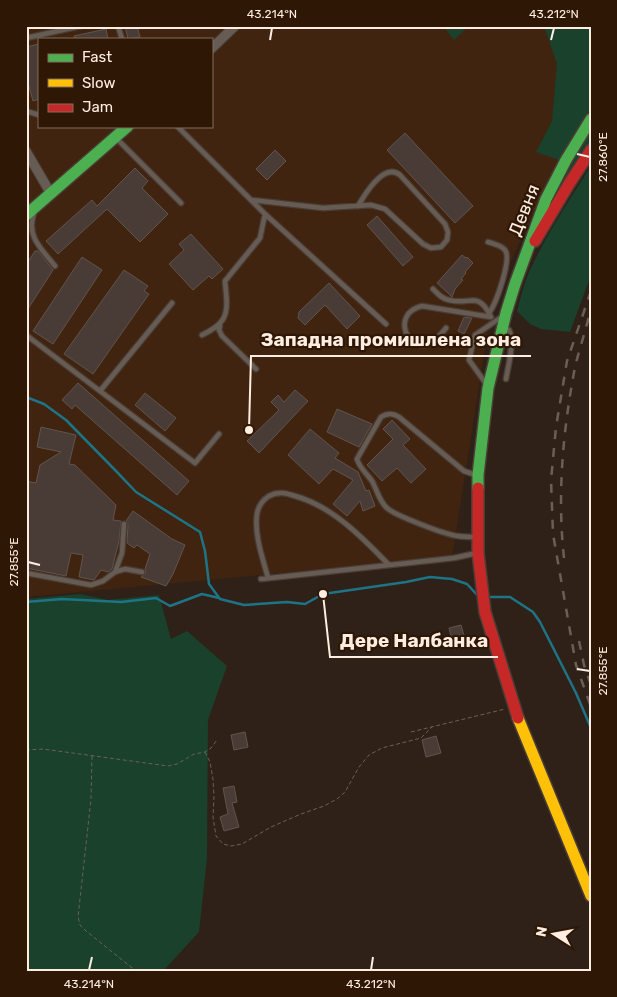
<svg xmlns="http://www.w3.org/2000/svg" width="617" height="997" viewBox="0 0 617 997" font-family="Rubik,sans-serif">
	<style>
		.built { fill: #40240f; fill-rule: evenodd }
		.green { fill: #19412c }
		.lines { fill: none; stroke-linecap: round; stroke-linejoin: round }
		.stream { stroke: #1e7487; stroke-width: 2.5 }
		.building { fill: #493c36; stroke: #60544d }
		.lane-casing { stroke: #493d36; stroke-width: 7 }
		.street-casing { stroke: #493d36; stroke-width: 11 }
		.fast-casing { stroke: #493d36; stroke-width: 14 }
		.slow-casing { stroke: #493d36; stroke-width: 14 }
		.jam-casing { stroke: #493d36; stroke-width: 14 }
		.path { stroke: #6a6059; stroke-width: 1; stroke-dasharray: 4 2.5; stroke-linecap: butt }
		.lane { stroke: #675c54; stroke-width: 4.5 }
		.street { stroke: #675c54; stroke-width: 9 }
		.fast { stroke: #4caf50; stroke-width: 11 }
		.slow { stroke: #ffc107; stroke-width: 11 }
		.jam { stroke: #c62828; stroke-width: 11 }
		.rail { stroke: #6a5f58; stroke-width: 2.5; stroke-dasharray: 9 9; stroke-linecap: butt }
		.ticks { fill: none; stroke: #ffede2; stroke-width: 2 }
		.labels { text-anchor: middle; stroke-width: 4.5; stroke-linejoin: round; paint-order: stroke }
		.street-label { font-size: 18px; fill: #ffede2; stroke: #2e1705 }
		.leader { fill: none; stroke: #ffede2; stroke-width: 2 }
		.callout-dot { fill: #ffede2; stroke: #2e1705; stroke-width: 2 }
		.callout-label { font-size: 19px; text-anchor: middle; font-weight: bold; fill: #ffede2; stroke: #2e1705; stroke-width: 4.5; stroke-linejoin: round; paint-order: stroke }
		.neatline { fill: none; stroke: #ffede2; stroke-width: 2 }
		.ticks-label { font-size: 12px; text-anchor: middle; fill: #ffede2 }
	</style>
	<rect width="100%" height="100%" fill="#2f2118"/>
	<path class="built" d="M26,26h565v82l-32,52 -24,48 -43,95 -40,254 -426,40zM39,39h172v87h-172z"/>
	<path class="green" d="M443,26h26l-15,14z
		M544,26h47v82l-32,52 -23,-8 16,-31 5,-57z
		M591,119v31l-22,34 -31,36z
		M591,166v109l-21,57 -29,-3 -11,-5 -13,-13c4,-14 7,-28 13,-41 17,-36 39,-70 61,-104z
		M80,594l28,6 51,-5 12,44 16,-8 40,35 -19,54 -1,138 -8,74 -34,37 2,2h-141v-372z"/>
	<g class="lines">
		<path class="stream" d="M26,397l18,7 22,16 50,51 20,21 64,40 5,19 4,33 11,15 24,6 43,-3 18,2 18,-10 83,-12 24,-5 22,2 15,5 12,13
			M486,597h24l23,15 7,10 36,71 15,35
			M26,602l36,-3 59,3 35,-4 14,8 32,-12 17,4"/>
	</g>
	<path class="building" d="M125,26h12l3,11 -12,2z
		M106,29l2,10h-33l-1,-3z
		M39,44v55l-6,2 -5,-18h-2v-36z
		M405,133l68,73 -18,17 -68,-73z
		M275,150l11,11 -19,19 -11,-11z
		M135,168l13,13 -6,7 26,26 -28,28 -33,-33 -49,45 -12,-13 46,-41 5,6z
		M377,216l36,41 -10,9 -36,-41z
		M191,234l32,35 -11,10 -3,-3 -16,14 -24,-26 15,-14 -5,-6z
		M35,251h3l15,19 -27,42v-47z
		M462,255l4,3 1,-1 6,6 -8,9 1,1 -5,6 2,1 -8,9 -3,8 -1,-1 -14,-13z
		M82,257l20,13 -49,74 -20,-13z
		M124,270l24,16 -4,5 5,3 -56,80 -29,-20z
		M329,283l31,33 -13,13 -22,-24 -20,20 -7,-7 1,-6z
		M464,317l8,1 -8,16 -6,-3z
		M78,383l111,98 -12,14 -102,-90 -3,4 -10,-9z
		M295,390l13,11 -49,52 -12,-12 32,-31 -8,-8 7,-7 6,7z
		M145,393l31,25 -11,13 -30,-26z
		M337,409l35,15 -13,23 -32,-15z
		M392,420l18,19 -7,6 23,24 -15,14 -14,-15 -15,13 -15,-16 26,-26 -10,-10z
		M41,427l35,8 -7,29 6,1 41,40 -3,15 8,1 -2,20 -7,28 -4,3 -7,-2 -7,10 -15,-3 4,-22 -12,-2 -5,23 -40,-8v-87l10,2 4,-18 21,-13 -24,-5z
		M310,429l29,24 -4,5 23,14 8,19 3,-1 6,16 -12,5 -3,-10 -13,15 -14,-12 20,-24 -20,-11 -14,15 -31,-29z
		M133,511l39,28 13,6 -12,29 -7,12 -25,-9 5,-4 -1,-4 5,-15 -13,-9 -3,3 -7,-5 1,-19 -2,-3z
		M461,625l6,21 -13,3 -5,-21z
		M245,732l3,15 -14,3 -3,-15z
		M436,736l5,17 -15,4 -4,-17z
		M234,786l3,16 -5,1 7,24 -15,4 -4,-14 8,-3 -5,-26z"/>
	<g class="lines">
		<g class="lane-casing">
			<path id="lane" d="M118,26l4,13
				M26,38l55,-12
				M26,111l13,4
				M177,126l88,88 121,110
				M116,138l65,65
				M251,200l72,8 48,-3 14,4 38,35 8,4 10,-1 6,-7 1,-8 -3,-8 -45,-49c-16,-13 -35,19 -42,31
				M34,213c-8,24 7,35 21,53
				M488,242c6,2 13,3 17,8 7,9 -9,54 -16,63
				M433,289c5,5 9,10 16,11 20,6 28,-10 41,15
				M220,326l-1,4 3,6 34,33
				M446,328c-4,5 -9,11 -14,15 -23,13 -43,-29 -10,-37l69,11
				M504,329l5,1c6,11 -1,37 -3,49
				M26,335l169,128 24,-29
				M202,335c21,-10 27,-18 24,-42 0,-5 -1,-8 -1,-12l35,-43 5,-24
				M487,385l-18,-25 6,-25 28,-19
				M100,391l72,-88
				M476,475l-12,-4 -65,-54c-6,-4 -12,-4 -18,0l-24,42c2,8 10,15 15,22 5,9 7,20 15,27 7,7 59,27 71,28 6,1 13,1 19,1
				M115,572l7,-19 2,-29
				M26,573l65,12 12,-4 12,-9 10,-3 17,3
				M268,578c-5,-19 -14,-43 -11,-64 1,-7 6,-14 12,-18 9,-5 17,-3 26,0 37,10 68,42 94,69
				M261,579l193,-21 23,-5"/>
		</g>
		<g class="street-casing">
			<path id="street" d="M211,49l24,-23
				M26,151l25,43"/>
		</g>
		<g class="fast-casing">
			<path id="fast" d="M26,215l102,-89
				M478,488v-13l10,-87 18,-75 9,-29 31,-85 20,-39 25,-41"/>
		</g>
		<g class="slow-casing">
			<path id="slow" d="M518,718l73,178"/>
		</g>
		<g class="jam-casing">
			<path id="jam" d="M535,241l34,-57 22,-34
				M478,488v65l7,59 33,106"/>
		</g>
		<path class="path" d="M411,732l94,-23
			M26,750l17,-1 125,17 9,-2 17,-10 11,-2 6,-4 6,-8
			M205,752l5,10 3,17 1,18 -1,20 3,19 7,8 8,2 11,-2 29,-17 30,-13 23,-8 13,-7 8,-7 14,-25 10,-12 13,-7 39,-10 11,-11
			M92,756l-1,43 -13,118 2,8 6,6 50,40"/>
		<use href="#lane" class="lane"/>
		<use href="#street" class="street"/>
		<use href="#fast" class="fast"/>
		<use href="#slow" class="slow"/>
		<use href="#jam" class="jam"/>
		<path class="rail" d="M591,291l-24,70 -11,66 -5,53 2,54 23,131 15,42
			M564,558c-7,-64 -1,-128 11,-191 4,-17 10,-34 14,-51
			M579,641l5,24 6,17"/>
	</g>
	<path class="ticks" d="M270,40l2,-12M551,40l3,-12M577,154l13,3M28,562l12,3M577,669l13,2M89,970l3,-13M371,970l2,-13"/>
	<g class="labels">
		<g class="street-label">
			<text transform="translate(524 210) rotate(-68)" y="6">Девня</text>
		</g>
	</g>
	<path class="leader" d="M249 430L251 356H531M323 594L330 657H498"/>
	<g class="callout-dot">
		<circle cx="249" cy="430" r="5"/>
		<circle cx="323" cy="594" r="5"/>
	</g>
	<g class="callout-label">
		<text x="391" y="346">Западна промишлена зона</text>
		<text x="414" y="647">Дере Налбанка</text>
	</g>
	<rect width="617" height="997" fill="none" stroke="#2e1705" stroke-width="55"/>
	<rect x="38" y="38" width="175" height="90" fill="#2e1705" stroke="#826d5d"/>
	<rect x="48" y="54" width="25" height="8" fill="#4caf50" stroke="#826d5d"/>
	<text x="82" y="62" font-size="15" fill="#ffede2">Fast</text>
	<rect x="48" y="79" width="25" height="8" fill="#ffc107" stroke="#826d5d"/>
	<text x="82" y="88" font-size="15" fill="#ffede2">Slow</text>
	<rect x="48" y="104" width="25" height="8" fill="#c62828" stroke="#826d5d"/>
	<text x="82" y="112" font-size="15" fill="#ffede2">Jam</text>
	<g transform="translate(554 934) rotate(281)" stroke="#2e1705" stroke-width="4" paint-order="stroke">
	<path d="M0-4L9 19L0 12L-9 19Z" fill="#ffede2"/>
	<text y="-8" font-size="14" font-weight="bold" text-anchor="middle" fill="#ffede2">N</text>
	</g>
	<rect x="28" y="28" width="562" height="942" class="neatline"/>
	<g class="ticks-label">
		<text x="272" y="18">43.214°N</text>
		<text x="554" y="18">43.212°N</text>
		<text transform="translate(603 157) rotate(-90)" y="4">27.860°E</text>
		<text transform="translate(14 562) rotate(-90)" y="4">27.855°E</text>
		<text transform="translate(603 671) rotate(-90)" y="4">27.855°E</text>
		<text x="89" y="988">43.214°N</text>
		<text x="371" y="988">43.212°N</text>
	</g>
</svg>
